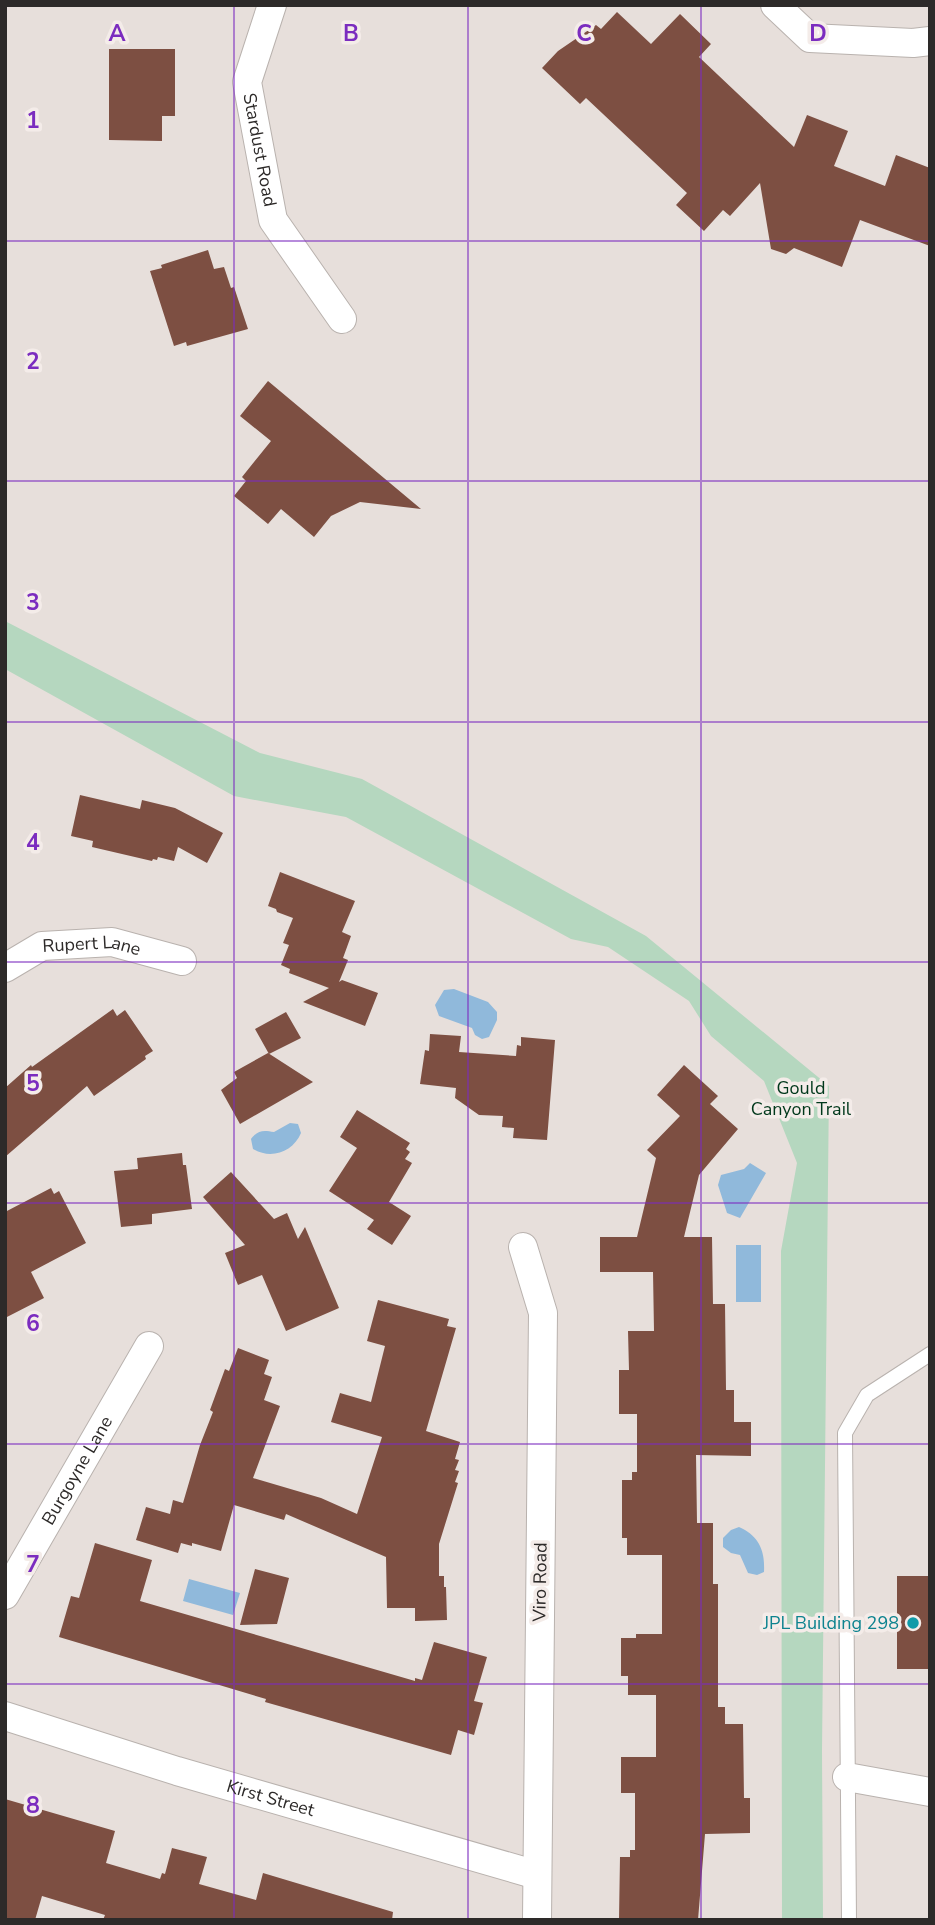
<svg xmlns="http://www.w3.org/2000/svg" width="935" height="1925" viewBox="0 0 935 1925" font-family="'Nunito Sans',sans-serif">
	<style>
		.green { fill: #b5d7bf }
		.water { fill: #90b9db }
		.building { fill: #7d4f42 }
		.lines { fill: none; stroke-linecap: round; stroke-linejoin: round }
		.lane-casing { stroke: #b9b2ae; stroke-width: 16 }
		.street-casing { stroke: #b9b2ae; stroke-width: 30 }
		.lane { stroke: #fff; stroke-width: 14 }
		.street { stroke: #fff; stroke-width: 28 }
		.grid { fill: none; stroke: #7b2cbf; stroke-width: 2; stroke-opacity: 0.55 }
		.culture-dot { fill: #0f9aa8; stroke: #f4ece9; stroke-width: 2.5 }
		.labels { text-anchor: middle; stroke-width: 7; stroke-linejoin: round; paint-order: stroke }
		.street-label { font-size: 18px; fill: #2d2a29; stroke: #f4ece9 }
		.park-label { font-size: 18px; fill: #00381b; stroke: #f4ece9 }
		.culture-label { font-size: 18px; fill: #0d838f; stroke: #f4ece9; text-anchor: end }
		.grid-label { font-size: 23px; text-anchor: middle; font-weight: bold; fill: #7b2cbf; stroke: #f4ece9; stroke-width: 7; stroke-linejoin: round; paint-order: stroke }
	</style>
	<rect width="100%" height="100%" fill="#e7dfdb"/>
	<path class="green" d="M5,621l255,132 102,26 284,157 183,150 -7,665 1,169h-41l-1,-669 16,-88 -33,-82 -53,-45 -22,-35 -81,-54 -37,-8 -225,-122 -112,-21 -229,-127z"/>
	<path class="water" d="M454,989l34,13 9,10v8l-8,17 -7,2 -7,-4 -3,-7 -33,-12 -4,-11 9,-15z
		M290,1123l8,1 3,9c-8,19 -30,27 -48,16l-2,-10c7,-9 12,-9 23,-7z
		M750,1163l16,10 -26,45 -13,-5 -9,-28 3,-10 23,-6z
		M736,1245h25v57h-25z
		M739,1527c20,9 26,23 25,45l-7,3 -9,-2 -8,-18 -9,-2 -8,-6v-9l8,-8z
		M189,1579l51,14 -7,22 -50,-14z"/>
	<path class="building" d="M617,12l34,32 29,-30 31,30 -12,13 95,90 13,-32 41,16 -14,35 51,20 11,-31 34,13v78l-70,-26 -18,47 -48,-19 -8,6 -15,-5 -11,-66 -30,33 -7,-6 -19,21 -28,-26 11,-12 -101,-95 -6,6 -38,-36 16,-17 38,-26 5,4z
		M109,49h66v67h-13v25l-53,-1z
		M208,250l6,19 10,-2 7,21 3,-1 14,42 -61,17 -1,-4 -12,4 -24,-75 12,-3 -1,-3z
		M268,381l153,128 -61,-7 -29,14 -17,21 -33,-28 -13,15 -34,-28 12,-15 -4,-4 29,-36 -31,-25z
		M80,795l60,14 2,-9 33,8 48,25 -16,30 -29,-16 -4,14 -16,-4 -1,3 -4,-1 -1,2 -60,-14 1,-6 -22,-5z
		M280,872l75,29 -13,31 9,4 -8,22 5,2 -9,22 3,-2 36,13 -13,33 -62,-24 26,-14 -40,-15 1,-4 -9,-4 8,-20 -6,-2 10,-25 -16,-6 -1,-3 -8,-3z
		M113,1009l4,7 8,-6 28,41 -8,5 1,3 -52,37 -7,-10 -82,71v-69l26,-23 1,2z
		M286,1012l15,26 -32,16 -14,-25z
		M430,1034l31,2 -2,16 57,4 1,-11 4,1v-9l34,3 -8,100 -34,-2 1,-10 -12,-1 1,-11 -24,-1 -24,-17 1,-10 -36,-4 5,-34 4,1z
		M268,1053l45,29 -73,42 -19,-34 16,-12 -3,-6z
		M684,1065l34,31 -8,8 28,25 -39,46 -15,62h28l1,67h12l1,86h8v32h17v34l-55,-1 1,68h16v61h5v123h7v17h18l1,74h6v35l-45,1 -7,86h-79l1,-63h10v-7h5v-57h-14v-36h35v-62h-28v-19h-7v-38h15v-4h26v-79h-35v-17h-5v-58h10v-8h5v-58h-18v-44h10l-1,-39h26l-1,-59h-53v-35h37l19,-79 -9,-8 33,-34 -23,-21z
		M357,1110l53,33 -4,6 4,3 -5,7 7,4 -23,39 22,14 -19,29 -25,-16 7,-9 -45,-29 28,-43 -17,-11z
		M182,1153l1,12h3l6,44 -40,5v10l-31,3 -7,-56 24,-2 -1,-11z
		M231,1172l43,47 13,-6 11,26 7,-12 34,81 -53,23 -24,-56 -24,10 -13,-32 20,-8 -42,-48z
		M51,1188l3,6 5,-3 27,52 -55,29 13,26 -39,20v-106z
		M378,1300l71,19 -2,7 9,2 -30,103 34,11 -5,17 4,1 -4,10 4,1 -4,11 3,1 -19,61v32h5v11h2l1,33 -32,1v-13h-28l-1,-51 -100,-43 -2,6 -50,-15 -13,46 -29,-8v3l-11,-3 -3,10 -42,-13 10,-33 24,7 3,-14 10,3 17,-58 13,-33 -3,-2 15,-41 4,2 9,-23 31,12 -5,14 8,3 -8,23 16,6 -27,72 68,20 36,16 25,-77 -51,-15 9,-29 31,9 14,-56 -18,-5z
		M95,1543l57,17 -12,41 275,80v-3l7,2 12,-38 53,15 -13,44 9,2 -9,32 -16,-5 -7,25 -186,-53 1,-3 -207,-62 12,-41 8,2z
		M255,1569l34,9 -12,46 -37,1z
		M897,1576h33v93h-33z
		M5,1799l110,32 -9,32 54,16 2,-6 3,1 7,-26 35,9 -8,27 57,16 7,-27 130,39 -1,8h-289l2,-5 -63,-19 -7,24h-30z"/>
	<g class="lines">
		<g class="lane-casing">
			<path id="lane" d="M849,1920l-4,-487 22,-38 63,-41"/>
		</g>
		<g class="street-casing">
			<g id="street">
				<path id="s1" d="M272,5l-25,77 26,138 69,99"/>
				<path d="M775,5l35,33 103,5 17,-2"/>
				<path id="s2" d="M5,968l37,-22 70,-4 70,19"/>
				<path d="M523,1247l20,66 -6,607"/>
				<path id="s3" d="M5,1595l144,-249"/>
				<path id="s4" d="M5,1716l172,55 360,104"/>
				<path d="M847,1777l83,15"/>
			</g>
		</g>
		<use href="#lane" class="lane"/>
		<use href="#street" class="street"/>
	</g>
	<path class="grid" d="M234,5v1915M468,5v1915M701,5v1915M5,241h925M5,481h925M5,722h925M5,962h925M5,1203h925M5,1444h925M5,1684h925"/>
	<circle class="culture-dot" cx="913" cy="1623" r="7"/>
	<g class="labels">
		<g class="street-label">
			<text dy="6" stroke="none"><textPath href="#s1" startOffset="150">Stardust Road</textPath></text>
			<text dy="6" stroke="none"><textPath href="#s2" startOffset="93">Rupert Lane</textPath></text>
			<text dy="6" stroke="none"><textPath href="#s3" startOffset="144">Burgoyne Lane</textPath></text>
			<text transform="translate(540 1582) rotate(-89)" y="6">Viro Road</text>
			<text dy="6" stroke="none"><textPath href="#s4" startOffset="278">Kirst Street</textPath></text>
		</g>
		<g class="park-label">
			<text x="801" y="1094">Gould<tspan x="801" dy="21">Canyon Trail</tspan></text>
		</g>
		<g class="culture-label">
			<text x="899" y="1629">JPL Building 298</text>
		</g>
	</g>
	<g class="grid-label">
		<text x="117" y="41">A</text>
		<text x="351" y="41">B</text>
		<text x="584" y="41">C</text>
		<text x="818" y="41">D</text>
		<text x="33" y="128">1</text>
		<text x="33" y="369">2</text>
		<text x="33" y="610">3</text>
		<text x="33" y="850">4</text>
		<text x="33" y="1091">5</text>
		<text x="33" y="1331">6</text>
		<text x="33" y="1572">7</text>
		<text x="33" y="1813">8</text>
	</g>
	<rect width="935" height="1925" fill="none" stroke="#2d2a29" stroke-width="14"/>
</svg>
